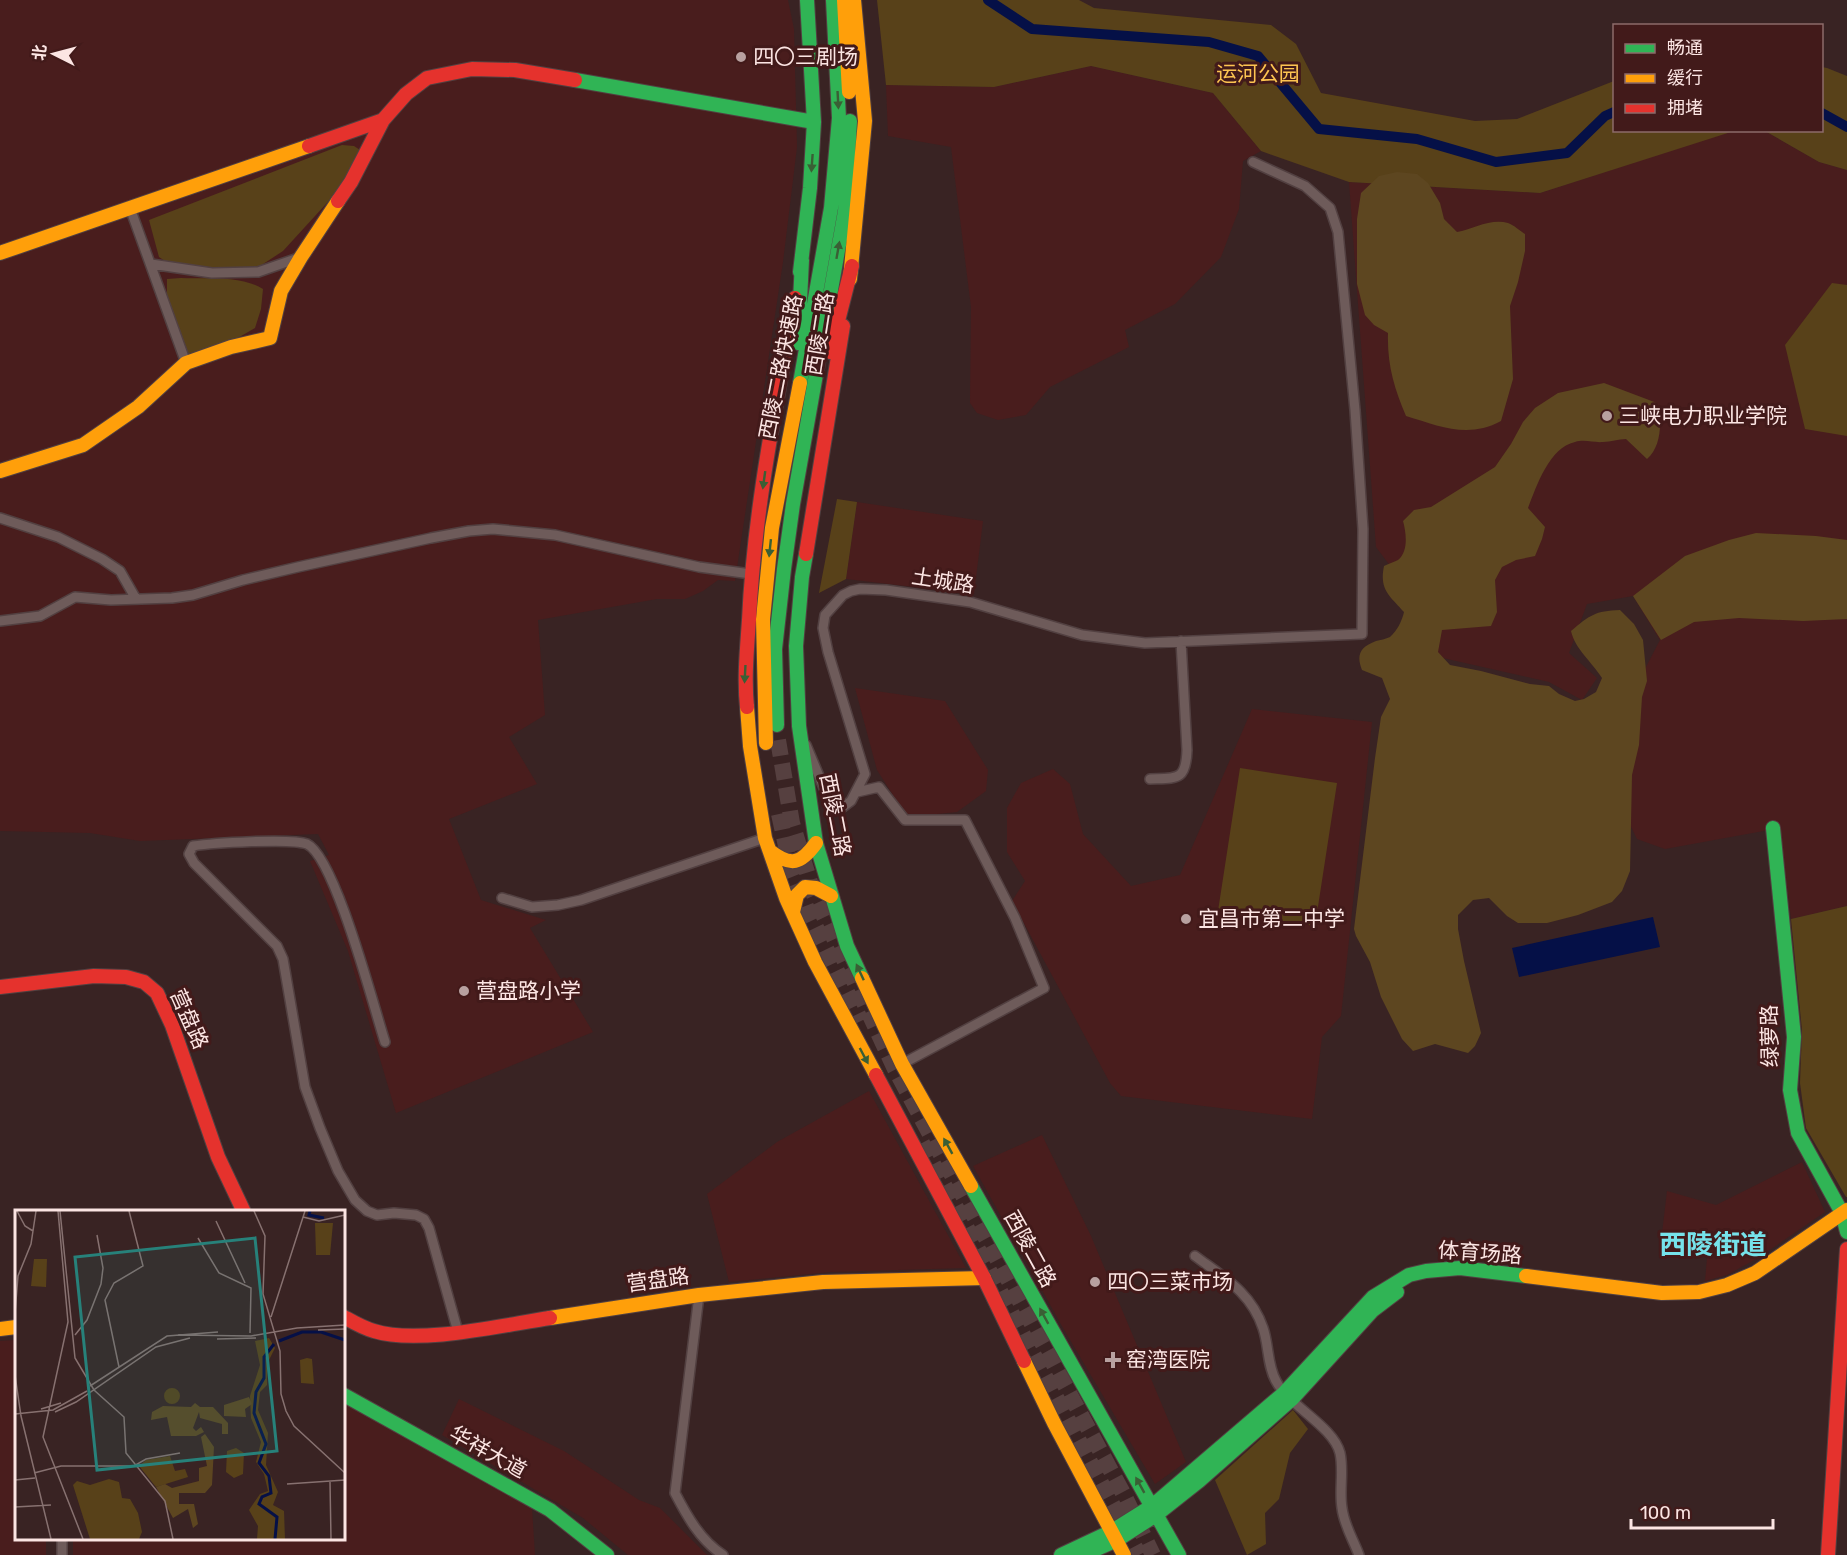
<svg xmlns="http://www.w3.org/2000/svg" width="1847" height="1555" viewBox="0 0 1847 1555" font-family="Rubik,'Noto Sans SC',sans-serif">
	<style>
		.built { fill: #491d1d }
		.green { fill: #584119 }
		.forest { fill: #5d4620 }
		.water { fill: #051047 }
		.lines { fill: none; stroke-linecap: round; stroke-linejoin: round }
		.canal { stroke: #051047; stroke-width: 10 }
		.highway-tunnel { stroke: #564040; stroke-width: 16; stroke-dasharray: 16 8; stroke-linecap: butt }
		.street-casing { stroke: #524041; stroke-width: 12 }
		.fast-casing { stroke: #524041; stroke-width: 16 }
		.slow-casing { stroke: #524041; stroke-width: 16 }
		.jam-casing { stroke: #524041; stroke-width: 16 }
		.street { stroke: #6e5b5a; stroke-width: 9 }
		.fast { stroke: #30b455; stroke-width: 14 }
		.slow { stroke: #ff9f0a; stroke-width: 14 }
		.jam { stroke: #e5322d; stroke-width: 14 }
		.oneway { fill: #3a5f35 }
		.poi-dot { fill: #b8a1a0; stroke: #421a1a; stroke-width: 2 }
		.labels { text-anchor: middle; stroke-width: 6; stroke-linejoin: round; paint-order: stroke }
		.poi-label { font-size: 21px; fill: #fce5e3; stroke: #421a1a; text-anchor: start }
		.park-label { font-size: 21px; fill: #fdc451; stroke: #421a1a }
		.street-label { font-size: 21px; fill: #fce5e3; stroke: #421a1a }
		.district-label { font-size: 27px; font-weight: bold; fill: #76e2ea; stroke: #421a1a }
		.inset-river { fill: none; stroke: #051047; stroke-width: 3 }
		.inset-road { fill: none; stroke: #877170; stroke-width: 1.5 }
		.view { fill: #27817a; fill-opacity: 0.15; stroke: #27817a; stroke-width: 3 }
		.inset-edge { fill: none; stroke: #fce5e3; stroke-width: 3 }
	</style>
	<rect width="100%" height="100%" fill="#392323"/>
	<path class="built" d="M0,0h788l6,29 3,118 -14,115 -48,319 -17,-1 -15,11 -18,8h-28l-119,21 7,95 -36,22 28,47 -88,35 32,81 65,20 -16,8 63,104 -197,81 -48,-162 -38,-90 19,-6 -11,-21 -178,7 -50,-8 -90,-2z
		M1091,66l122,27 48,58 -18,10 -4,48 -18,48 -46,47 -50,26 4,17 -79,40 -24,28 -28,5 -21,-7 -7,-10 1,-96 -20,-160 -63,-11 -2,-51 108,2z
		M1734,130l31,1 54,31 28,8v736l-56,13 -11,-91 -115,21 -28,-10 -39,-80 62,-119 -27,-44 -46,8 -18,49 28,25 -15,22 -33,-18 -115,-26 -4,-37 -54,-72 -27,-365 191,11z
		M857,502l126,19 -9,73 -128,-15z
		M855,688l90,13 43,69 -2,21 -29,21 -50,5 -30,-47z
		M1252,709l120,13 -31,294 -19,21 -10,82 -191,-23 -11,-13 -98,-182 13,-20 -18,-29v-44l14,-25 32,-14 17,15 13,50 48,52 49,-11z
		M869,1091l97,177 -136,4 -101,10 -22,-88 70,-52z
		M1042,1135l49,101 95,226 -31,22 -92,-156 -90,-162z
		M1802,1162l23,50 -67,46 -31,17 -22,6 3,-34 -47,-5 6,-51 49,14z
		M16,1340v198l30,1v16h-46v-214z
		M344,1399l188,109 3,47h-462v-16l271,-1z
		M459,1399l105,52 75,49 21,8 47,47h-79l-45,-37 -141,-83z"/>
	<path class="green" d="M877,0h202l15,8 177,17 25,19 25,49 154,28 42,-2 97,-38v49l120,1 -194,62 -191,-11 -88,-31 -48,-58 -122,-27 -97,21 -108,-2z
		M1822,67l5,1 20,8v94l-28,-8 -54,-31 57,-1z
		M342,145l12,1 6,4 -13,31 -64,70 -26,17 -60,-1 -29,-4 -9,-6 -10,-37z
		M181,278c25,1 60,-3 82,11l-2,20 -6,19 -26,15 -40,12 -22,-59v-17z
		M1832,283l15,2v151l-42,-7 -20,-84z
		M837,499l20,3 -11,77 -27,14z
		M1240,768l97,15 -22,143 -97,-15z
		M1847,906v291h-1l-40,-69 -6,-45 2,-53 -11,-111z
		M1293,1410l15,19 -18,24 -11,46 -14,14 1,31 -19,11 -32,-75z"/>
	<path class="forest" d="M1397,172l20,2 11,9 12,20 4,16 13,13c16,-3 34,-14 51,-9 6,2 12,8 17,11v17l-7,31 -8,24 3,73 -12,42c-33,18 -62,5 -95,-5 -12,-28 -19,-52 -18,-83l-14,-8 -9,-10 -8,-31v-65l4,-26 18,-17z
		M1604,383l53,20c5,17 5,43 -10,56l-21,-20c-8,0 -15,3 -23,3 -9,1 -18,-3 -28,0 -26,6 -38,43 -47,66l17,19 -3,12 -7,17 -19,4 -14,7 -7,13 2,32 -6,14 -49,4 -4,22 12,13 31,6 49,13 19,2 10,8 16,7 9,-2 12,-7 6,-14c-10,-16 -27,-29 -31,-47 19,-16 24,-20 49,-21l14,14 9,16 4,41 -5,16 -3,48 -7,30 -2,96 -8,20 -10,11 -34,13 -31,8h-29l-11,-7 -18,-18 -16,2 -15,15v14l6,32 17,72 -6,13 -7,7 -33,-9 -22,7 -11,-12 -21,-42 -11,-35 -14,-26 -2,-7 21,-171 6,-41 9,-18 -8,-21 -20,-8c-6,-15 -2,-23 14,-29 4,-1 10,-2 14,-4 7,-6 12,-16 14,-25 -14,-16 -25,-22 -20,-46 4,-2 10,-4 14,-6 11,-9 8,-28 5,-39l11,-11 17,-3 64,-40 16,-23 12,-22 12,-14 23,-15z
		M1756,533l60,3 31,4v79l-44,2 -64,-3 -45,4 -33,18 -28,-44 52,-40 44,-16z"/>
	<path class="water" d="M1653,917l7,30 -141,30 -7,-29z"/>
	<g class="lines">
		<path class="canal" d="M988,0l44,29 177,13 49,14 61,73 98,10 79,23 71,-9 38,-37 9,-4
			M1822,113l25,14"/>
		<path class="highway-tunnel" d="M778,740l14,83 22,72 81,174 229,426 29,60
			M779,814l12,55 16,40 54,112
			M922,1143l217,412"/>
		<g class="street-casing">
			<path id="street" d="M130,208l56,155
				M151,264l61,9 46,-1 43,-15
				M0,518l58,19 44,22 18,12 16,28
				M0,621l40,-5 35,-19 36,3 61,-2 21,-3 50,-15 55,-13 133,-29 38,-7 24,-2 62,6 144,32 52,7
				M806,745l23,55 5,6 9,1 8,-6 14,-27 -37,-122 -5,-24 2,-13 18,-20 8,-4 9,-2 26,1 84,12 112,33 63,8 217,-9 1,-105 -8,-119 -17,-178 -8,-24 -25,-22 -52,-24
				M1150,779c27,-1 36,2 37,-29l-6,-109
				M857,792l22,-5 26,33h60l50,98 29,70 -142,76
				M502,898l30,9 26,-2 23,-5 184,-62
				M385,1042c-11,-34 -50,-185 -78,-198 -15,-6 -95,-1 -114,2l-4,8 5,9 83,83 6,13 22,128 15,41 18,43 17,29 12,11 10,4 17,-2 22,2 8,4 5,9 29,104
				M1195,1256c28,21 56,36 68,72 6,17 4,37 13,53 13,25 57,45 64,72 4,18 -1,37 2,55 2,17 11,31 17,47
				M699,1295l-24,198c12,23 25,47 48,62
				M62,1538v17"/>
		</g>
		<g class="fast-casing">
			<path id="fast" d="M575,80l239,42
				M800,272l10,-84 4,-66 -7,-122
				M798,343l4,-83
				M800,383l31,-175 8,-90 -6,-118
				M806,554l-4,23 -6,69 3,80 17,117 31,103 15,32
				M777,725l-2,-76 9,-80 9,-65 52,-293 5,-90
				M1773,828l21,209 -4,53 8,43 44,80 5,19
				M971,1186l208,369
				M344,1395l206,115 57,45
				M1061,1555l51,-24 40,-25 132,-113 89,-96 36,-22 17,-4 34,-3 66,8
				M1083,1555l34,-15 39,-25 43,-34 93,-82 80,-88 25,-19"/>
		</g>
		<g class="slow-casing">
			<path id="slow" d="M844,0l5,92
				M0,253l309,-107
				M850,279l15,-158 -11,-121
				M0,471l83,-26 55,-38 48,-44 45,-16 39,-9 11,-47 20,-34 37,-56
				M747,707l3,39 15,92 21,60 29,64 61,113
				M766,743l-3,-124 9,-91 28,-145
				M770,851c21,16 31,13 46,-8
				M793,912l4,-17 8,-8 11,1 15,8
				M862,978l40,86 69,122
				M1526,1276l136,17 37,-1 28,-7 28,-12 92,-63
				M550,1318l149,-23 124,-13 161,-4
				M0,1329l16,-2
				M1024,1361l30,62 70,132"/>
		</g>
		<g class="jam-casing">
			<path id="jam" d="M309,146l74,-26
				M338,201l13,-19 32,-62 23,-26 21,-16 45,-9 43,1 60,10
				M830,352l22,-86
				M806,554l37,-228
				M747,707c-3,-29 0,-58 2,-87 5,-109 27,-215 46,-322
				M0,987l94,-11 32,1 18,5 13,11 15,32 46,132 26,55
				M876,1075l108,203 40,83
				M344,1317c9,5 19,11 30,14 44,14 129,-6 176,-13
				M1828,1555l19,-306"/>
		</g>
		<use href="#street" class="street"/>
		<use href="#fast" class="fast"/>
		<use href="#slow" class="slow"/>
		<use href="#jam" class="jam"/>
	</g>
	<defs><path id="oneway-solid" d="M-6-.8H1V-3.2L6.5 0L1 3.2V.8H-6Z" transform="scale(1.5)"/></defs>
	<g class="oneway">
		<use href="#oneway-solid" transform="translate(838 100) rotate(87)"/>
		<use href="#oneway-solid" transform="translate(812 163) rotate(94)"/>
		<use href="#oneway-solid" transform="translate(838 250) rotate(-80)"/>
		<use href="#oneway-solid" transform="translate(764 480) rotate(98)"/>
		<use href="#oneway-solid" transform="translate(770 548) rotate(96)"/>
		<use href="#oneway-solid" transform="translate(745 674) rotate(93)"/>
		<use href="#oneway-solid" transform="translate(860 972) rotate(-115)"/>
		<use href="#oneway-solid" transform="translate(864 1056) rotate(62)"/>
		<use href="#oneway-solid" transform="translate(948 1146) rotate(-119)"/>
		<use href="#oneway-solid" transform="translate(1044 1316) rotate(-119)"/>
		<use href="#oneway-solid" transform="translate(1140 1485) rotate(-119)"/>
	</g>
	<g class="poi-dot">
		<circle cx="741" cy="57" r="6"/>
		<circle cx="1607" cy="416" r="6"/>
		<circle cx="1186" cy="919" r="6"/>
		<circle cx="464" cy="991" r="6"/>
		<circle cx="1095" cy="1282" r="6"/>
		<path d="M1110 1351h6v6h6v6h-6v6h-6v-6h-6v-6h6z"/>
	</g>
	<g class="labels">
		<g class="poi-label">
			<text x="753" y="64">四〇三剧场</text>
			<text x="1619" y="423">三峡电力职业学院</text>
			<text x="1198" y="926">宜昌市第二中学</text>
			<text x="476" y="998">营盘路小学</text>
			<text x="1107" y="1289">四〇三菜市场</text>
			<text x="1126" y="1367">窑湾医院</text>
		</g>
		<g class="park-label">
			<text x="1258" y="81">运河公园</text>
		</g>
		<g class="street-label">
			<text transform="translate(820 334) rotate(-81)" y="7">西陵二路</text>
			<text transform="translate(781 367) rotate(-79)" y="7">西陵二路快速路</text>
			<text transform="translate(943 581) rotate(9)" y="7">土城路</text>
			<text transform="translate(835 815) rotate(79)" y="7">西陵二路</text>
			<text transform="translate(189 1019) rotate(66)" y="7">营盘路</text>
			<text transform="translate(1770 1036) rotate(-91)" y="7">绿萝路</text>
			<text transform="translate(1030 1249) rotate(61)" y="7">西陵二路</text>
			<text transform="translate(1480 1253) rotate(4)" y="7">体育场路</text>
			<text transform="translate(658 1280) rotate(-8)" y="7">营盘路</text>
			<text transform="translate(488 1452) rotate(29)" y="7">华祥大道</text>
		</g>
		<g class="district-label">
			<text x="1713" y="1254">西陵街道</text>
		</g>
	</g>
	<g transform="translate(15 1210)">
		<rect width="330" height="330" fill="#392323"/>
		<path d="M300,13h18l-3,32h-14zM19,49h13l-1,28 -15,-1zM254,128l6,10 -8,16v21l-7,7 -2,18 10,23 -2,32 12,27 -5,13 11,6 1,28h-28l1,-13 -9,-16 11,-16 8,-3 -4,-17 -8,-12 5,-20 -10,-24 -1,-22 10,-31 -5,-24zM292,148l5,1 2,25 -13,-1 -1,-23zM149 186a8 8 0 1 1 16 0a8 8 0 1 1-16 0ZM221,238l8,5 -1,21 -9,4 -8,-6 1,-21zM155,246l5,15 10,-2 3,8 -32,10 -17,-21 7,-6zM94,269l10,3 3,16 8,1 8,14 4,19 -3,7h-49l-17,-54 4,-4 13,4z" fill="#584119"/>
		<path d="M234,187l3,7 -7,5 1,8 -22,-1v-11zM180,193l5,4h13l15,16v11h-6v-10l-22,-6 -1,-6 -6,16 3,3 5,-4 3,5 -8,4h-25l-4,-19 -16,3 1,-8 11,-6 28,1zM190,224l9,13 -2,38 -7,8h-26v11h15l4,20 -5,4 -5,-19 -15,9 -17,-31 9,-3 7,4 27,-7v-13l8,-2 -6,-29z" fill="#5d4620"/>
		<path class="inset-river" d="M295,1l-1,4 15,3M264,131l23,-9h19l24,8M259,134l-10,13v21l-8,14 -2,21 12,31 -7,19 10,13 2,17 -9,4 -3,7 18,13 -2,22"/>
		<path class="inset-road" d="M2,1l8,15 8,5M43,1l10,111 -25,115 40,102M45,1l15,147 19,32 30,27 2,36 39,48 8,38M239,1l11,25 -2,58 17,57 1,43 5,17 8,15 51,47M288,7l16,4 26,-6M201,11l29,62M183,28l21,35 32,15 -1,45M0,103l3,-37 13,-32 5,-33M256,107l34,-106M303,120l27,-1M60,125l12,-15 14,-36 2,-16 -6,-33M163,125l73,1 46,-8 48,-3M202,129l39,-1M104,157l-14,-67 9,-17 29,-17 -14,-55M0,165l6,41 30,123M75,176l77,-50 51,-4M26,199l20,-6M40,202l21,-10 80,-55 34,-9M0,204l38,-4 34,-19M19,263l27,-7h73l12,-7 34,-6M0,270l20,-2M315,272l1,57M272,274l58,-4M0,297l36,-2"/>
		<path class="view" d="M240,28l22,213 -180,19 -22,-213z"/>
		<rect width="330" height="330" class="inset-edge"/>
	</g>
	<rect x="1613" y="24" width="210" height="108" fill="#421a1a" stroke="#8c6b6a" stroke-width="1.5"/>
	<rect x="1625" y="44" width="30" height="9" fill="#30b455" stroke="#8c6b6a" stroke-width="1.5"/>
	<text x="1667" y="54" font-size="18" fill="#fce5e3">畅通</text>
	<rect x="1625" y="74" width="30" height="9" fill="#ff9f0a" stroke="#8c6b6a" stroke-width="1.5"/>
	<text x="1667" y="84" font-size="18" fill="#fce5e3">缓行</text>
	<rect x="1625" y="104" width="30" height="9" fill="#e5322d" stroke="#8c6b6a" stroke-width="1.5"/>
	<text x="1667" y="114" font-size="18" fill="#fce5e3">拥堵</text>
	<g transform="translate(54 54) rotate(276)" stroke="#421a1a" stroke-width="4.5" paint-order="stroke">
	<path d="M0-4.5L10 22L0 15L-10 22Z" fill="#fce5e3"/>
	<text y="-9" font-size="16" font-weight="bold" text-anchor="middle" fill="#fce5e3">北</text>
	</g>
	<path d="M1631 1519v9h142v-9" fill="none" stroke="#fce5e3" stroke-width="3"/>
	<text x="1640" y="1519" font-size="18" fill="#fce5e3" stroke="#421a1a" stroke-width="4.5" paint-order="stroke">100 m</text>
</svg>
